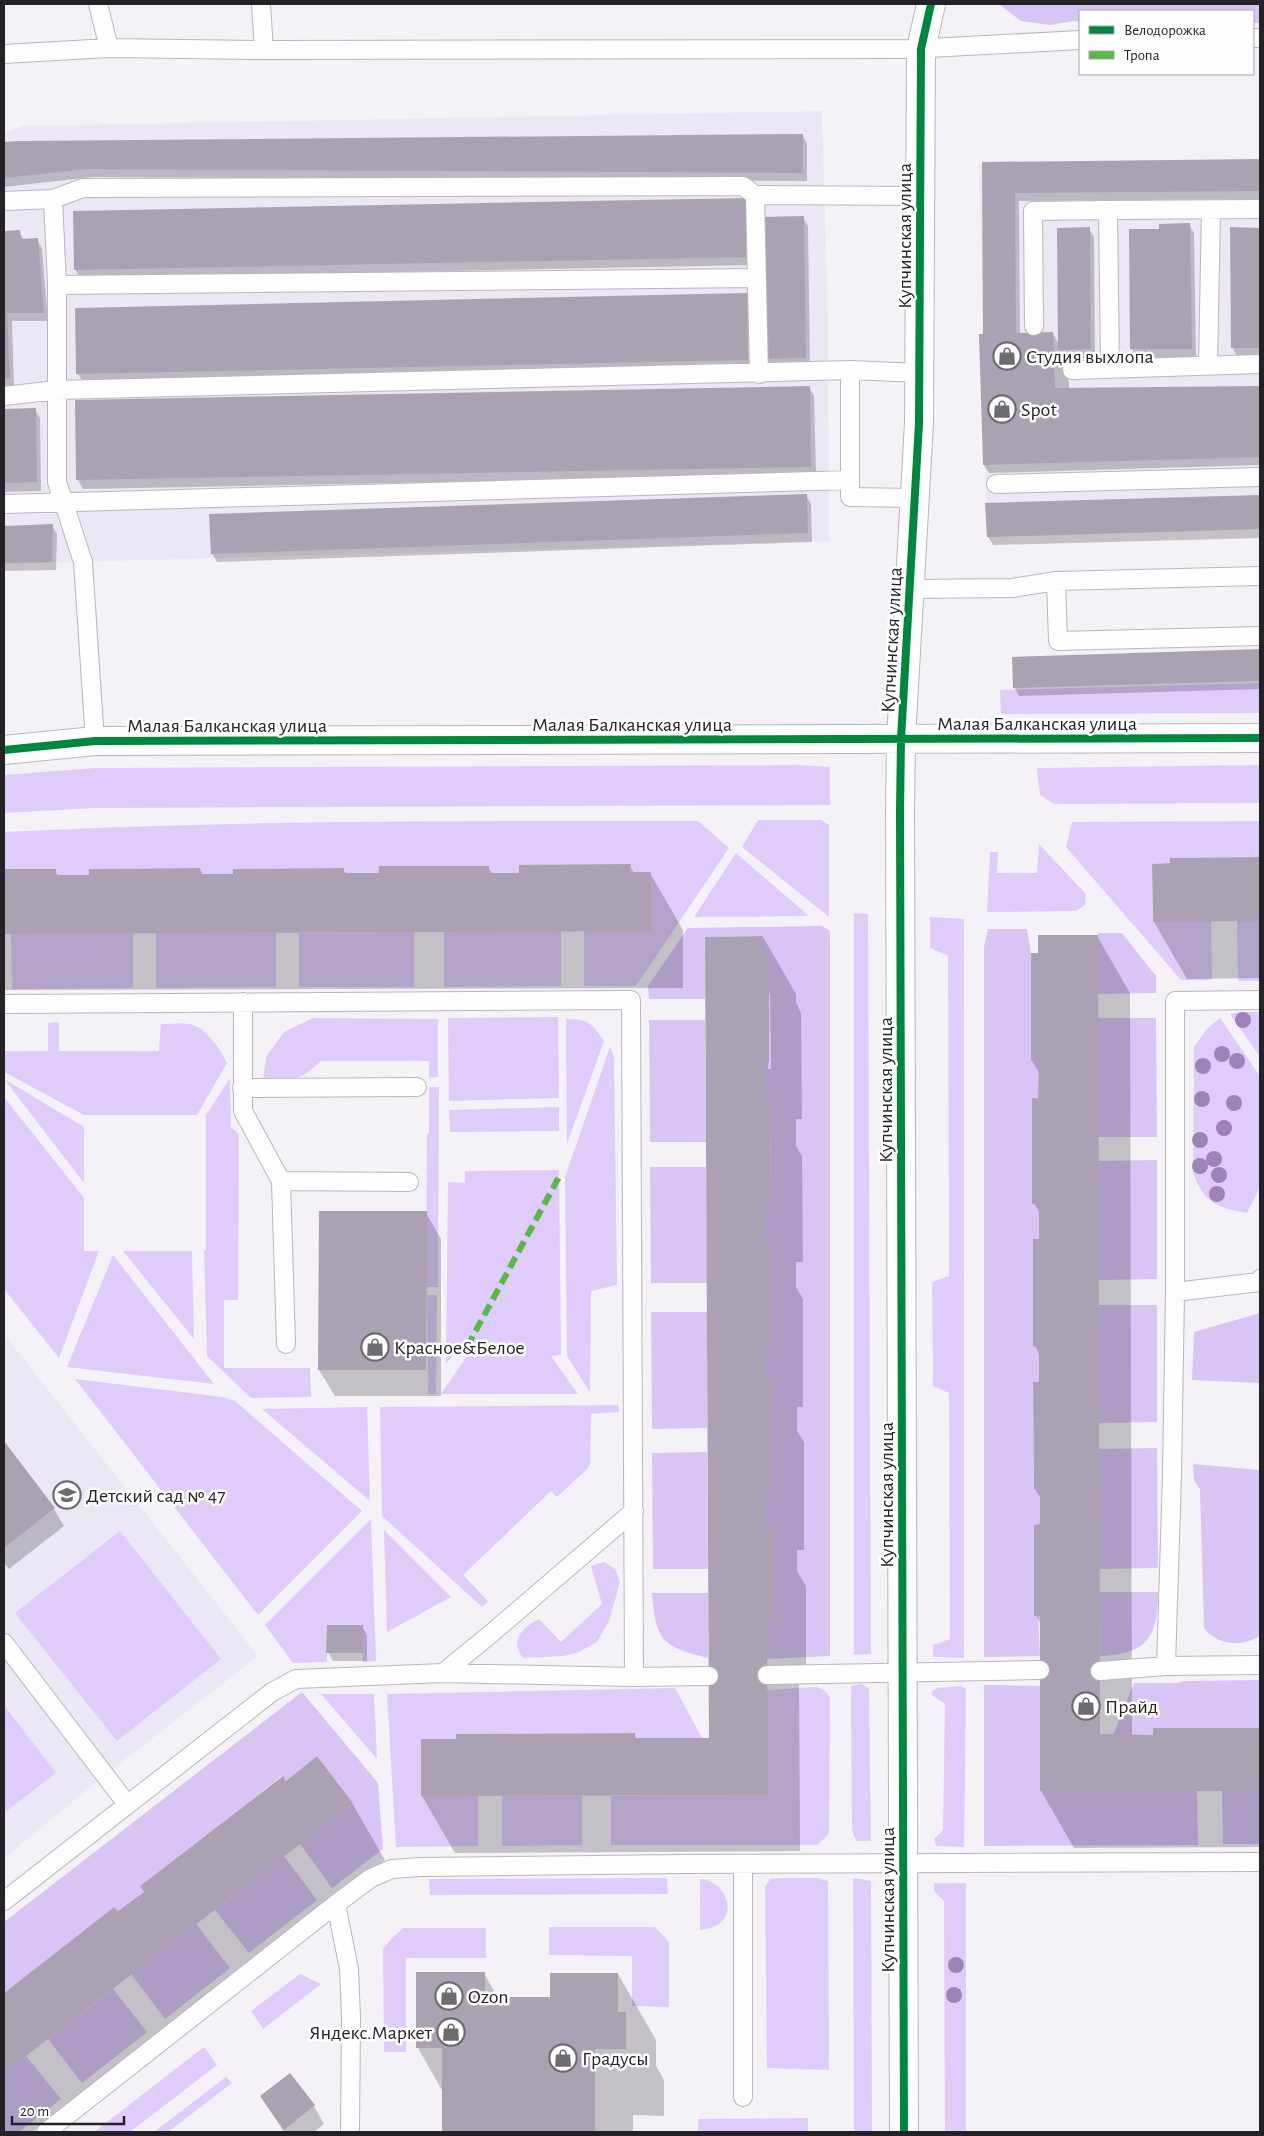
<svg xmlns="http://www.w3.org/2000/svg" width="1264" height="2136" viewBox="0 0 1264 2136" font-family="'Alegreya Sans',sans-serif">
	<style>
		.built { fill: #ece7f4 }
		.green { fill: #dfccfb }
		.forest { fill: #d8c5f5 }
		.shadow { fill: #0003; fill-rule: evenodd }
		.building { fill: #aaa2b3 }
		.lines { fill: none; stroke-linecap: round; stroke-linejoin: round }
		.lane-casing { stroke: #b9b7bb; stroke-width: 20 }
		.street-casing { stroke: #b9b7bb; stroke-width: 30 }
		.lane { stroke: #fdfdfe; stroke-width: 18 }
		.street { stroke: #fdfdfe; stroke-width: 28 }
		.quiet { stroke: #58b947; stroke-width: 6; stroke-dasharray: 12 6; stroke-linecap: butt }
		.cycleway-casing { stroke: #fefefe; stroke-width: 11 }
		.cycleway { stroke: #00873e; stroke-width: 8 }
		.tree { fill: #9e83ba }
		.labels { text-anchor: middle; stroke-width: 5; stroke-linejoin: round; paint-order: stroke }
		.street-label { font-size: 20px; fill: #242226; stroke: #fefefe }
		.poi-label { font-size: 20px; fill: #242226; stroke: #fefefe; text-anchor: start }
	</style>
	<rect width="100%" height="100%" fill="#f4f2f7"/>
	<path class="built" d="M822,111l6,213 1,217 -825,23v-432l20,-6z
		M1260,163v366l-273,8 -8,-373 33,3z
		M4,1334l254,322 -153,119 -101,83z"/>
	<path class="green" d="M1260,683v30l-259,1 -1,-24z
		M800,765l30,2v38l-735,3 -91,5v-38l91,-7z
		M1260,765v38l-206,1 -14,-9 -3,-27z
		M758,820h63l8,5v92l-87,-70z
		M698,821l31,27 -93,138h-52v-55h67v-59h-21l1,-7h-112v8h-30v-7h-110v7h-35l-1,-5 -109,1 -1,5h-32l-1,-6 -111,1v6h-33l-1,-6h-51v-37c231,-12 463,-11 694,-11z
		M1260,821v36l-89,1 -1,5 -18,1 1,58 58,-1 1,59h-31l-115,-133 6,-25z
		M1039,844l47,50 -1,11 -9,6 -89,1 3,-60h8l-1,21h40z
		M736,853l73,63 -115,1z
		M854,913l14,1 3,740 -17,1z
		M930,917l34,2v739l-31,-1v-12l17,-6 -1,-246 -16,-7 -1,-104 17,-6 -1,-320 -18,-8z
		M1237,921h23v60h-22z
		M561,931v55l-117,1v-55z
		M414,932v55h-115v-54z
		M133,933v55l-121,1 -1,-55z
		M156,933h120v54l-120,1z
		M1239,1012h21v45l-30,-43z
		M558,1017l1,81 -110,3 -1,-83z
		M313,1018l125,1v58l-9,1v-17h-108c-22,21 -28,19 -58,20l3,-24 18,-25z
		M1220,1018l40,58v111l-13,26c-29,-5 -43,-10 -54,-40l1,-126 13,-18z
		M566,1019c22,0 26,4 38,22l-37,103z
		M59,1022v29h100l2,-27c9,0 19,-1 28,0 16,2 32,26 38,39l-30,52h-113l-80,-43v-21h44v-28z
		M610,1047l4,10 3,228 -26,6 -1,101 -23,-36 -2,-179z
		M230,1078l1,49 8,7 -1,166h-14v68h86l1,29 -60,1 -44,-42 -3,-106h2v-135z
		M4,1079l80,48v56z
		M429,1087h10l-1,200h-12l1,-153h2z
		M4,1097l80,101v53h15l-40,107 -55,-69z
		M559,1107v24l-109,1 -1,-22z
		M559,1170l2,185 -10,1 27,38h-137l26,-38v-19l-21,27 2,-182 17,1v-12z
		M123,1251h69l2,88z
		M113,1255l101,129 -147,-17z
		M427,1295h10l-1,99h-8z
		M75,1379l148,18 12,4 127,110 -104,104z
		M618,1405l1,7 -28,2 -1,50 -2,4 -31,29 -6,-6 -88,84 25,26 -6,6 -100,-91 -2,-109z
		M367,1407l3,94 -108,-92z
		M371,1519l5,142 -13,1v-37h-36v37l-34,1 -28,-38z
		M384,1530l67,67 -64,35z
		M120,1531l101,128 -104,82 -102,-128z
		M604,1562l11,7 5,13 -11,39 -12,21 -20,11 -14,3 -40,2c-14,-18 0,-31 16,-39l22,23 41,-38 -11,-38z
		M861,1684l8,4 2,153h-14l-3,-5 -2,-7 -1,-143z
		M961,1686l5,3v5l-2,153 -28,-1 -2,-7 9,-9 2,-126 -13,-9v-4l6,-3z
		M817,1687l8,4 5,6 -1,136 -11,12h-207v-49l156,-1v-105z
		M675,1688l27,50h-67v-5l-179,1v5h-35v57h57v50l-82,1 -9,-153z
		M321,1694h53l3,65z
		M4,1705l52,68 -52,40z
		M502,1796h80v49l-80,1z
		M667,1878l1,16 -238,1 -1,-16z
		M781,1878h36l11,3 1,189 -62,-2 -2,-181 5,-8z
		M853,1878l18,3 1,251h-18z
		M700,1879c20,0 37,26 22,42 -5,6 -14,8 -22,9z
		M934,1883h32v249h-21l-1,-231 -10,-10z
		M549,1927h106l14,15v65l-37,-1v-50l-83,-1z
		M403,1928h83v30h-80v94h-22l-1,-103 10,-12z
		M300,1974l21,10 -58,45 -12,-18z
		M204,2047l13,18 -87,67h-36z
		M226,2077l6,6 -64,49h-14z
		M808,2118v14h-110v-13z"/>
	<path class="forest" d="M999,4h261v19h-7v-12h-173v11l-6,-1 -24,4 -29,-4z
		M822,926l8,5v725l-63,3v-39l7,-1v-91h-9v-34l7,-1v-109l-7,-1v-33h6v-109h-7v-35l7,-1 -1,-107h-6v-36h5v-107l-6,-1v-18l-58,1v62h-56l-1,-13 40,-58z
		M988,929h39l4,24v108h8v178h-5v108l5,-1v36h-6l1,107h6v35l-6,1 6,131 -56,1v-710z
		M1098,933h24l34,43v17l-58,1z
		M1098,1018h58l1,119h-59z
		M649,1020h56l1,122h-56z
		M1157,1160v119l-58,1 -1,-119z
		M650,1167h56l1,116h-56z
		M1099,1305h58v117l-58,1z
		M651,1312h56v116l-55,1z
		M1260,1313v70l-68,-3 2,-48z
		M1157,1448l1,120 -59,1v-120z
		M707,1452l1,117h-55l-1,-116z
		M1193,1464l67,6v166c-18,11 -42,10 -56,-8l-4,-139 -6,-9z
		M1099,1592h59c0,46 -11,62 -58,64z
		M652,1593h56v65c-47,-12 -52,-17 -56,-65z
		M1260,1680v48h-106l-1,7h-40l21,-52h43l7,-2z
		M984,1685l56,1v105h157l1,54 -214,1z
		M302,1692l76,91 5,66 -51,39 -32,-44 53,-41 -36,-47 -31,25 -4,-5 -142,110 4,6 -26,19 -4,-4 -110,86v-71z
		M1222,1791h38v53h-37z
		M284,1856l33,44 -68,53 -34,-43z
		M196,1924l34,44 -65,51 -34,-45z
		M113,1989l34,43 -65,51 -34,-44z
		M26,2056l35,43 -42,33h-15v-59z"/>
	<path class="shadow" d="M803,136l4,8v37l-715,-4 -88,10v-43l16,-2z
		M1260,161v38l-241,2 1,133 33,-1 6,12 30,-116 5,8 1,121h-27l1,31 191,-2v78l-271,8 -5,-8v-301z
		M747,200l6,65 -673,13 -5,-9z
		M803,217l5,9 2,140 -38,1 -5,-9z
		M1189,224l5,9 2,124 -59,1 -5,-9z
		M1232,229h28v127h-23l-5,-9z
		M4,232h15l5,8h13l5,8 6,73h-36l2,65h-10z
		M746,294l5,9 1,65 -669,14 -5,-8z
		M809,387l5,9 2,79 -733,14 -5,-9 -2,-79z
		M35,409l5,9 1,73 -37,1v-82z
		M806,496l5,8 1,38 -595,20 -5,-9z
		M1260,496v42l-267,7 -5,-8 -1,-33z
		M52,526l5,8 -1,36 -52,1v-44z
		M1260,650v39l-241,7 -5,-9v-29z
		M1260,858v120l-73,1 -33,-57 17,-63z
		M630,866l4,7h16l33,57v58l-679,2v-119h51l3,5h33l109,-7 3,6 140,-6 3,5h34l108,-7 5,8h27z
		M1097,936l33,57 2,743h23v-7h105v118l-186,1 -33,-57v-166l-5,-10 6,-115 -7,-11 6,-106 -1,-27 -5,-10 6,-130 -7,-13 6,-129 -8,-13v-106l7,-1z
		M763,937l33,57v9l5,10 1,106h-6v27l6,10 1,106h-7v25l7,12v108h-6v24l7,11v108h-7v21l9,15v90l-7,1 1,174 -345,2 -33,-57v-56l212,-6 3,6 73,-1zM768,993h2l1,76h-3z
		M426,1213l15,26v157h-106l-16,-26z
		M4,1443l50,66 10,17 -55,43 -5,-6z
		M362,1626l5,9v26h-34l-5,-9z
		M286,1782l66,21 33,57 -352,272h-29v-138l110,-85 4,4z
		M484,1973l14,25h53l67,-24 38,66v26l8,14v36l-31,-1v17h-190v-40l-25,-44z
		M290,2074l24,32 10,18 -10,8h-30l-23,-35z"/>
	<path class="building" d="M803,134v39l-716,-4 -83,9v-36l16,-1z
		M1260,159v32l-245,2 1,140 37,-1 2,56 205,-2v71l-277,8 -4,-131h4l-1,-172z
		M748,198l1,59 -675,13 -1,-59z
		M804,216l2,142 -41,1 -2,-142z
		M1190,223l2,126h-62l-1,-120h30v-5z
		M1090,227l1,122 -33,1 -1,-122z
		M1230,227l30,1v120h-29z
		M20,230l1,9 17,-1 6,75h-37l3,65h-6v-147z
		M747,293l1,67 -672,14 -1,-66z
		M810,386l1,81 -735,13 -1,-80z
		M36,408l1,74 -33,1v-74z
		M807,494l1,39 -597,21 -2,-40z
		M1260,495v34l-273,8 -2,-34z
		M53,524l-1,38 -48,1v-37z
		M1260,649v32l-247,7 -1,-31z
		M1260,857v64l-107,1 -1,-58 18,-1v-5z
		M631,864l-1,8h21v59l-647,3v-65h52v6h33v-6l111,-1 1,6h32v-5l111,-1v5h35v-7h110v7h30v-8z
		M1038,935h60l2,799 53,1v-7h107v63h-220v-175h-6v-91l6,-1v-35h-6l-1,-107h6v-36l-6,1v-108h6v-35h-7v-106h6l1,-37h-8v-108h7z
		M763,936v18l6,1v108l-5,-1v36h6l1,108h-7v35h7v110l-6,-1v33l7,1v109l-7,1v34h9v92h-7l1,175 -347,1v-57h35v-5l179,-1v5h74l-4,-801z
		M319,1211h108l-1,159h-108z
		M4,1441l51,67 -51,40z
		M327,1625h36v28h-37z
		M317,1756l36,47 -349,270v-80l110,-86 4,4 26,-19 -4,-6 143,-110 3,5z
		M416,1972h69v25h65v-24h68v39h8v37h-31v83h-153v-84h-26z
		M290,2073l25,32 -31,25 -24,-34z"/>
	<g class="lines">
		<g class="lane-casing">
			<path id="lane" d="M98,4l11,44
				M261,4l3,46
				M1253,38h7
				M4,54l105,-6 155,2 646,-1 170,-9
				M53,199l4,86v197l26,80 12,179
				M4,201l49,-2 30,-11 660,-2 12,9
				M57,285l700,-7
				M1034,326l-1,-115 75,-1
				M1208,365l3,-155
				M1110,368l-2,-158 152,-1
				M1072,370l188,-6
				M759,374l-4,-179 165,1
				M4,396l52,-6 794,-20
				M996,484l264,-7
				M915,498l-65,-1v-127l69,3
				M4,504l846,-24
				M1056,581l2,60 202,-5
				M910,589l102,-1 44,-7 204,-5
				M243,1002v109l38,70 5,163
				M4,1004l627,-4 3,677
				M242,1088l175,-1
				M281,1181l128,1
				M1175,1292l84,-10 1,-3
				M4,1643l123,161
				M1166,1666l6,-191 3,-183v-291l85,-1
				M1100,1671l66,-5 94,-1
				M443,1673l50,-41 141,-121
				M767,1675l273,-5
				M4,1901l268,-209 24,-13 147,-6 191,4 75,-1
				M336,1904l13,65 2,49 -1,114
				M743,2097v-233
				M46,2132l290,-228 35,-26 21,-9 29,-2 262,-3 577,-2"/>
		</g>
		<g class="street-casing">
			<path id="street" d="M4,750l91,-9 1165,-3
				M904,2132l-4,-1321 1,-72 18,-316 2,-374 10,-45"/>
		</g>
		<use href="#lane" class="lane"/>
		<use href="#street" class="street"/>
		<path class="quiet" d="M467,1347l92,-170"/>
		<g class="cycleway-casing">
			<path id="cycleway" d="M4,750l91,-9 1165,-3
				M904,2132l-4,-1321 1,-72 18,-316 2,-374 10,-45"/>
		</g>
		<use href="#cycleway" class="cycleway"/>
	</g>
	<g class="tree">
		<circle cx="1243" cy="1020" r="8"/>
		<circle cx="1222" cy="1054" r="8"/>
		<circle cx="1237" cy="1061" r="8"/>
		<circle cx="1203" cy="1066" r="8"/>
		<circle cx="1202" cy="1099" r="8"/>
		<circle cx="1234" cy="1103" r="8"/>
		<circle cx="1224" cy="1128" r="8"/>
		<circle cx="1200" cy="1140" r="8"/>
		<circle cx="1214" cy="1159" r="8"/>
		<circle cx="1200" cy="1166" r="8"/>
		<circle cx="1219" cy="1175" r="8"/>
		<circle cx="1217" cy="1194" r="8"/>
		<circle cx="956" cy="1965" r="8"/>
		<circle cx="954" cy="1995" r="8"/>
	</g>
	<defs>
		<g id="shop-ring" transform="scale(1.4375)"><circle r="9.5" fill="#fefefe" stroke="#6d6b6f" stroke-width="1.5"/><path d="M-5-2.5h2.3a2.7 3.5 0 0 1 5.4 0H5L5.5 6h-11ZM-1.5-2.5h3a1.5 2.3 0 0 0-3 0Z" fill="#6d6b6f"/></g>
		<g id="school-ring" transform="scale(1.4375)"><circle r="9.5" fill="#fefefe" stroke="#6d6b6f" stroke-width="1.5"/><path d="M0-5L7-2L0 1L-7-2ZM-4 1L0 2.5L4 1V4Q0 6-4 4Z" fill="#6d6b6f"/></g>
	</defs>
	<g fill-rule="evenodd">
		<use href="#shop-ring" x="1007" y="356"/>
		<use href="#shop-ring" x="1002" y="409"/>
		<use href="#shop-ring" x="375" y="1347"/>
		<use href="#school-ring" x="67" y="1495"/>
		<use href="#shop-ring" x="1086" y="1706"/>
		<use href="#shop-ring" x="449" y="1996"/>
		<use href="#shop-ring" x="451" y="2032"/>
		<use href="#shop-ring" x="563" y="2058"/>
	</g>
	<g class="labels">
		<g class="street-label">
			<text transform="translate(904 236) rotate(-90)" y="7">Купчинская улица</text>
			<text transform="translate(891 640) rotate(-87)" y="7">Купчинская улица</text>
			<text x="1037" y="730">Малая Балканская улица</text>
			<text x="632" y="731">Малая Балканская улица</text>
			<text x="227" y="732">Малая Балканская улица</text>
			<text transform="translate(885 1090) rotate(-90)" y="7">Купчинская улица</text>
			<text transform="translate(886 1495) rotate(-90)" y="7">Купчинская улица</text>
			<text transform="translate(887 1900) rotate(-90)" y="7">Купчинская улица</text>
		</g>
		<g class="poi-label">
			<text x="1026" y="363">Студия выхлопа</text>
			<text x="1021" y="416">Spot</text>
			<text x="394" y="1354">Красное&amp;Белое</text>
			<text x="86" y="1502">Детский сад № 47</text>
			<text x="1105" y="1713">Прайд</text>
			<text x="468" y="2003">Ozon</text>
			<text x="432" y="2039" text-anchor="end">Яндекс.Маркет</text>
			<text x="582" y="2065">Градусы</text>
		</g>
	</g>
	<rect width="1264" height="2136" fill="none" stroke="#242226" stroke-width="10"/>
	<rect x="1079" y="10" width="175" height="65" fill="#fefefe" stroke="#a7a6a8"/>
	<rect x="1089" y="26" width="25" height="8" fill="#00873e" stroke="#a7a6a8"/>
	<text x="1124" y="35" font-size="15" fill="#242226">Велодорожка</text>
	<rect x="1089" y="51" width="25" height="8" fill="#58b947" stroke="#a7a6a8"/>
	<text x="1124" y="60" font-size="15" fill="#242226">Тропа</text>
	<path d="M12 2116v8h112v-8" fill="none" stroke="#242226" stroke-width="2.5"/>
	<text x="20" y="2116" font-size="15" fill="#242226" stroke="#fefefe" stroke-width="4" paint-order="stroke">20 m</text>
</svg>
